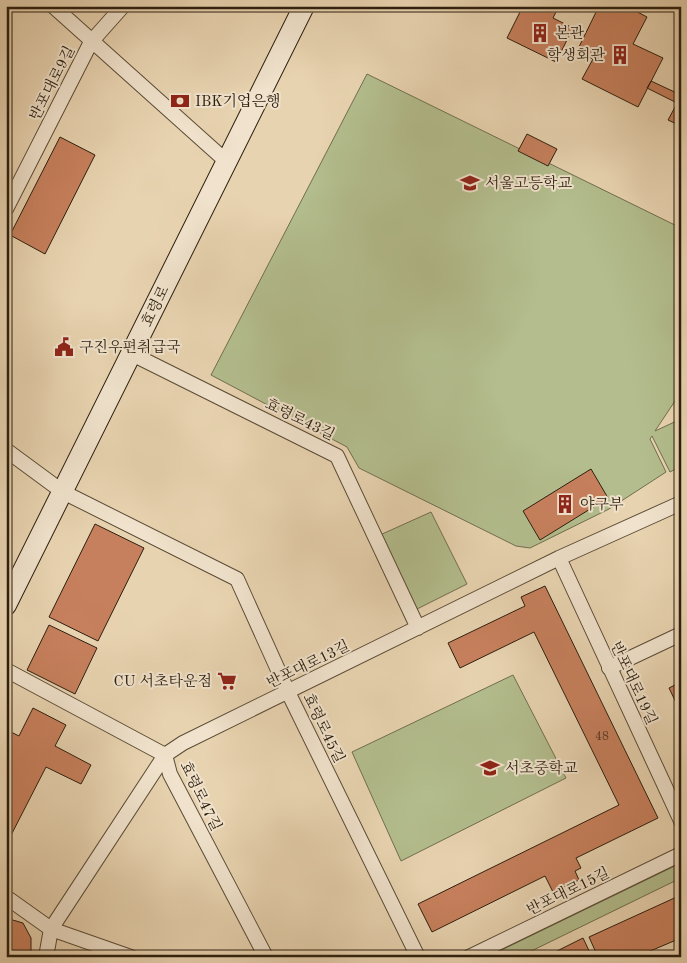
<svg xmlns="http://www.w3.org/2000/svg" width="687" height="963" viewBox="0 0 687 963" font-family="'Old Standard TT','Noto Serif KR',serif">
	<style>
		.green { fill: #b3bd8d; stroke: #706e4e }
		.building { fill: #c7805d; stroke: #2c1f0e }
		.lines { fill: none; stroke-linecap: round; stroke-linejoin: round }
		.street-casing { stroke: #5b4c36; stroke-width: 16 }
		.secondary-casing { stroke: #2c1f0e; stroke-width: 22 }
		.street { stroke: #f0e2cc; stroke-width: 14 }
		.secondary { stroke: #f0e2cc; stroke-width: 20 }
		.labels { text-anchor: middle; stroke-width: 4; stroke-linejoin: round; paint-order: stroke }
		.number-label { font-size: 12px; fill: #533722 }
		.poi-label { font-size: 15px; fill: #2c1f0e; stroke: #f0e2cc; text-anchor: start }
		.street-label { font-size: 15px; fill: #2c1f0e; stroke: #f0e2cc }
	</style>
	<rect width="100%" height="100%" fill="#e8d3b0"/>
	<filter id="stains"><feTurbulence type="fractalNoise" baseFrequency=".004" numOctaves="4"/><feColorMatrix values="0 0 0 0 .2 0 0 0 0 .09 0 0 0 0 .02 0 0 0 .5 -.17"/></filter>
	<radialGradient id="worn" r=".72"><stop offset=".6" stop-color="#630" stop-opacity="0"/><stop offset="1" stop-color="#630" stop-opacity=".3"/></radialGradient>
	<path class="green" d="M367,74l314,154v13l-6,13 6,3v135l-26,39 26,-12v47l-11,6 -18,-36 -2,3 16,33 -57,37 -79,39 -14,-2 -157,-78 -12,-21 -136,-72z
		M431,512l36,72 -52,26 -35,-75z
		M513,675l53,103 -165,83 -49,-109z
		M681,863v15l-162,79h-32z"/>
	<path class="building" d="M523,6h36l-6,12 20,10 -17,34 -49,-24z
		M599,6h27l21,11 -14,27 30,14 -25,49 -56,-28 11,-20 -16,-8z
		M651,81l30,14 -4,8 -30,-15z
		M681,96v30l-13,-6z
		M527,134l30,15 -9,17 -30,-15z
		M60,137l35,18 -50,99 -35,-19z
		M591,469l17,29 -68,42 -17,-29z
		M95,524l49,24 -46,93 -49,-24z
		M545,586l113,232 -82,40 5,10 -6,3 4,9 -26,12 -8,-16 -113,56 -14,-28 201,-99 -85,-173 -74,36 -12,-25 77,-37 -4,-9z
		M49,625l48,23 -22,46 -48,-24z
		M681,682v31l-12,-25z
		M33,708l33,17 -11,21 36,19 -10,19 -35,-17 -40,78v-107l3,-7 10,5z
		M681,895v43l-45,19h-38l-9,-20z
		M6,918l17,5 8,15v19h-25z
		M583,938l9,19h-47z"/>
	<g class="lines">
		<g class="street-casing">
			<path id="street" d="M53,6l173,155
				M6,209l85,-167 32,-36
				M132,354l205,102 81,172
				M6,450l57,42 174,87 51,113 130,265
				M559,558l122,263
				M609,668l72,-34
				M6,670l159,85 5,19 96,183
				M6,897l45,32 80,28
				M46,957l5,-28 114,-174 18,-12 376,-185 122,-55
				M469,957l212,-103"/>
		</g>
		<g class="secondary-casing">
			<path id="secondary" d="M6,605l298,-599"/>
		</g>
		<use href="#street" class="street"/>
		<use href="#secondary" class="secondary"/>
	</g>
	<defs>
		<g id="building-bare" transform="scale(1.5)"><path d="M-4-6H4V6H1V3H-1V6H-4ZM-2.5-4.3h1.7v1.8h-1.7ZM.8-4.3h1.7v1.8H.8ZM-2.5-1h1.7V.8h-1.7ZM.8-1h1.7V.8H.8Z" fill="#8f2418" stroke="#f0e2cc" stroke-width="2.5" paint-order="stroke"/></g>
		<g id="bank-bare" transform="scale(1.5)"><path d="M-6-4H6V4H-6ZM0-2.3a2.3 2.3 0 1 0 0 4.6a2.3 2.3 0 1 0 0-4.6Z" fill="#8f2418" stroke="#f0e2cc" stroke-width="2.5" paint-order="stroke"/></g>
		<g id="school-bare" transform="scale(1.5)"><path d="M0-5L7-2L0 1L-7-2ZM-4 1L0 2.5L4 1V4Q0 6-4 4Z" fill="#8f2418" stroke="#f0e2cc" stroke-width="2.5" paint-order="stroke"/></g>
		<g id="civic-bare" transform="scale(1.5)"><path d="M-.6-6.5H3V-4.5H.6V-3L4-1V1h2V6H-6V1h2V-1L-.6-3ZM-1.2 2.5V6h2.4V2.5Z" fill="#8f2418" stroke="#f0e2cc" stroke-width="2.5" paint-order="stroke"/></g>
		<g id="supermarket-bare" transform="scale(1.5)"><path d="M-6-5.5h2.5l.6 2H6L4.5 2H-2.5L-4.4-4H-6ZM-1.5 3.2a1.3 1.3 0 1 0 .1 0ZM3 3.2a1.3 1.3 0 1 0 .1 0Z" fill="#8f2418" stroke="#f0e2cc" stroke-width="2.5" paint-order="stroke"/></g>
	</defs>
	<g fill-rule="evenodd">
		<use href="#building-bare" x="540" y="33"/>
		<use href="#building-bare" x="620" y="55"/>
		<use href="#bank-bare" x="180" y="101"/>
		<use href="#school-bare" x="470" y="183"/>
		<use href="#civic-bare" x="64" y="347"/>
		<use href="#building-bare" x="565" y="504"/>
		<use href="#supermarket-bare" x="227" y="681"/>
		<use href="#school-bare" x="490" y="768"/>
	</g>
	<g class="labels">
		<g class="number-label">
			<text x="602" y="740">48</text>
		</g>
		<g class="poi-label">
			<text x="555" y="38">본관</text>
			<text x="605" y="60" text-anchor="end">학생회관</text>
			<text x="195" y="106">IBK기업은행</text>
			<text x="485" y="188">서울고등학교</text>
			<text x="79" y="352">구진우편취급국</text>
			<text x="580" y="509">야구부</text>
			<text x="212" y="686" text-anchor="end">CU 서초타운점</text>
			<text x="505" y="773">서초중학교</text>
		</g>
		<g class="street-label">
			<text transform="translate(52 83) rotate(-63)" y="5">반포대로9길</text>
			<text transform="translate(155 306) rotate(-64)" y="5">효령로</text>
			<text transform="translate(300 419) rotate(26)" y="5">효령로43길</text>
			<text transform="translate(308 664) rotate(-26)" y="5">반포대로13길</text>
			<text transform="translate(634 683) rotate(65)" y="5">반포대로19길</text>
			<text transform="translate(324 728) rotate(64)" y="5">효령로45길</text>
			<text transform="translate(201 796) rotate(64)" y="5">효령로47길</text>
			<text transform="translate(568 891) rotate(-26)" y="5">반포대로15길</text>
		</g>
	</g>
	<rect width="687" height="963" fill="none" stroke="#e8d3b0" stroke-width="25"/>
	<rect x="8" y="8" width="672" height="948" fill="none" stroke="#2c1f0e" stroke-width="2.5"/>
	<rect x="12" y="12" width="662" height="938" fill="none" stroke="#2c1f0e"/>
	<rect width="100%" height="100%" filter="url(#stains)"/>
	<rect width="100%" height="100%" fill="url(#worn)"/>
</svg>
